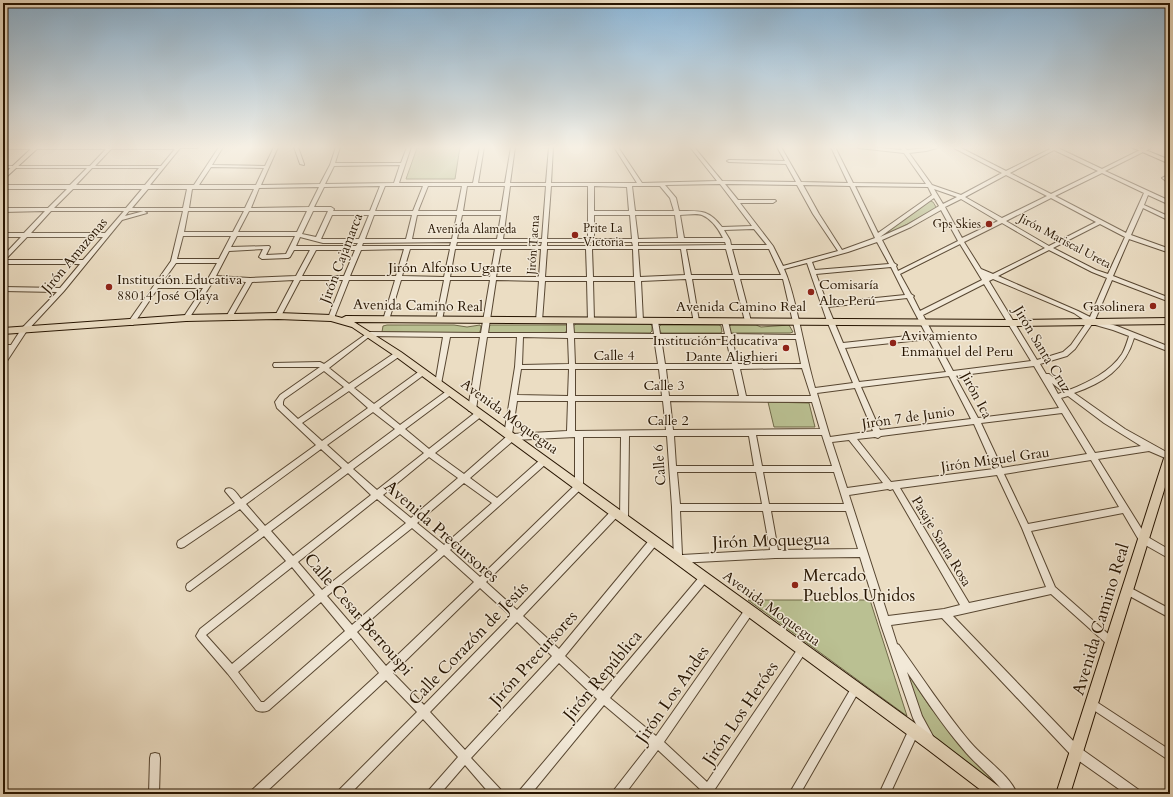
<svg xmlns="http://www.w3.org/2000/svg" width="1173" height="797" viewBox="0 0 1173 797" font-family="Cardo,serif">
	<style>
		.green { fill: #bac092; stroke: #706a49 }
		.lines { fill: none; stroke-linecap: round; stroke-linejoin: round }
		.minor-casing { stroke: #574631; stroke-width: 2 }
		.major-casing { stroke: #261400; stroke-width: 2 }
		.minor { fill: #f2e9d8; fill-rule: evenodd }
		.major { fill: #ebddc3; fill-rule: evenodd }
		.poi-dot { fill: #8f2418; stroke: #f2e9d8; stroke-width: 1.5 }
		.labels { text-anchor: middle; stroke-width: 3; stroke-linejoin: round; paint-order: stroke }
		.far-poi-label { font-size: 12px; fill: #261400; stroke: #f2e9d8; text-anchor: end }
		.far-street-label { font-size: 12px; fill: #261400; stroke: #f2e9d8 }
		.street-label { font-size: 14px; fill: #261400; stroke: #f2e9d8 }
		.poi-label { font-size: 14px; fill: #261400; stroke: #f2e9d8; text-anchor: start }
		.near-street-label { font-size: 17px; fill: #261400; stroke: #f2e9d8 }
		.near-poi-label { font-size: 17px; fill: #261400; stroke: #f2e9d8; text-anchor: start }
	</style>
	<rect width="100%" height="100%" fill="#ebddc3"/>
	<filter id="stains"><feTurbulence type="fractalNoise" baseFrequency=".005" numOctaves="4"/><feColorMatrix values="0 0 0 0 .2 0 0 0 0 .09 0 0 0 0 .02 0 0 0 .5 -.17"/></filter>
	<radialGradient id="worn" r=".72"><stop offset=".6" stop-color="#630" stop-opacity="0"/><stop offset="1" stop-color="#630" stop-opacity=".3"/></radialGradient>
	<path class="green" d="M460,147l-5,32h-49l11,-31z
		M930,201l3,1 3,5 -1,2 -46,25 -5,-1z
		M576,324h74l2,2v5l-2,2h-75l-2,-2v-5z
		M387,325h67l13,2 13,-2 1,2 -1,5 -2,1 -96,-1 1,-6z
		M491,325h75l1,1v5l-3,2h-74l-2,-2v-5z
		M661,325h58l2,1 1,6 -2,1h-58l-2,-1 -1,-5z
		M731,325h25l5,2 28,-2 4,7 -3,1h-58l-2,-1 -1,-5z
		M768,402l41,1 6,24h-41z
		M748,600h122l37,116z
		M908,674l22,33 23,28 46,51c-21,-15 -53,-33 -69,-53 -13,-16 -17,-39 -23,-58z"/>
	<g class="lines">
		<g class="minor-casing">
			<path id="minor" d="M3,147h195l-2,1h-16l-30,37h44l25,-38h4l-11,18 53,1 9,-19h4l-17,38 59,-1 10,-19 6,-18h4l-5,16h66l6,-16h4l-12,36h74l7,-36h4l-6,36h27l6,-36h4l-5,36h36l3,-36h4l-2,36h86l-23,-36h4l24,36 75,-2 -27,-34h4l28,34 74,1 -10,-18 -57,-2 -2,-1 2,-1 56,1 -8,-14h4l20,35 47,1 -17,-36h4l18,36 73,1 -22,-31 -45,-5 -2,-1h12l33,3 -2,-3h4l3,3 30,-3v1l-11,3 -17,2 23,32 29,10 41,-22 -48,-25v-1h5l47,24 44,-22 -1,-2h10l-1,1 44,21 44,-22h5v1l-46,23 65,30v4l-22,-10 -4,10 26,12v4l-27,-13 -12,27 39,14v4l-41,-14 -16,37 57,22v4l-58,-22 -17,40 22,6 53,21v5l-36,-14c-9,31 -31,45 -60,55l51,36 45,25v6l-21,-9 -51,8 48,77 24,14v9l-30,-17 -17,-29 -92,18 24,56 59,52 2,3 -2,3 -3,2 -3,-2 -57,-51 -98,22 127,132 59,42 1,4h-14l-54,-38 -130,-138 -51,7 6,19 2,1c23,32 45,66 71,97 13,16 40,33 47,52h-12c-12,-17 -29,-29 -42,-45 -21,-24 -38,-51 -56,-77l15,44 12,22 -1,4 -4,1 -4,-1 -12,-24 -32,-93 -21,-68 -85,1 -97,5 -3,-1 -1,-3 -2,-52 -5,-71h-38l-1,83 -1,3 -3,1 -3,-1 -1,-3 1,-82h-38v49l-1,2 -96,94 31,28 95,-100 3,-1 3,1 1,3 -1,3 -95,100 36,33 92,-111 3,-1 3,1 1,3 -1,3 -92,112 38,35 98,-116 3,-1 3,1 1,3 -1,3 -97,117 46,38 90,-128 3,-1 3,1 1,3 -1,3 -88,128 43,40 92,-135 3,-2 3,2 2,3 -2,3 -90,136 3,5h-18l1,-4 -43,-40 -33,44h-12l1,-4 36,-46 -46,-39 -73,89h-12l1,-4 77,-91 -38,-36 -88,95 30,32 1,4h-12l-25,-29 -25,29h-12l1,-4 29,-33 -35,-38 -73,75h-12l1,-4 78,-78 -31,-32 -122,114h-13l1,-4 127,-117 -28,-35 -82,72c-4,2 -9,2 -13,0l-28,-36 -30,-35 -2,-3 4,-7 86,-68 -22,-25 -74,55 -3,-1 -1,-3 1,-3 72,-54 -19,-21 -56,38 -3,1 -3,-1 -1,-3 1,-3 57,-38 -10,-12 1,-2c7,-3 11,5 15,10l75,-54 -39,-37 -2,-6 5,-7 40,-28h-46l-1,-2 1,-2 46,-1 4,2 45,-32 112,1 9,-53h-40l-8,40 -3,2 -3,-2 8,-40h-43l-12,40 -3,2 -3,-2 12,-40h-46l-15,38 -3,2 -3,-2 15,-38h-43l-19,36 -3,2 -3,-2 19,-36 -42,2 -21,37h-2l-3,-2 20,-35 -32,-2 -26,40h-4l-1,-2 20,-30h-45l-25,37h-2l-3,-2 1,-2 42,-60 12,-50h-54l-4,5 19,-5 3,2 -25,7 -58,71 -38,41 -21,32h-2v-7l5,-8h-5v-4h8l11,-17 35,-36 -54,-1v-4l57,1 20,-24h-77v-8l18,-19h-18v-4h21l21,-22 -42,1v-4h45l19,-19h-64v-4h67l17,-17h-84v-2h87l16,-17h-103zM111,149h64l-14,17h-66zM1054,150l44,21 -47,23 -41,-21zM400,165l-6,18 -69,1 9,-18zM211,167l53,1 -8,17h-57zM92,168h67l-14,17h-69zM1102,173l42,20 -18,40 -71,-37zM1006,175l41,21 -45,22 -37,-21zM720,184l32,42 -30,1c-14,-18 -22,-16 -43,-16l-3,-13 -11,-13zM725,184l72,1 16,29 25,37 -55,15 -10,-20 -33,-43h33l3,-2 -1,-1h-37zM803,185l47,1 25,52 -33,12 -23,-36zM380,186l-10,25h-37l1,-2 -3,-2h-17l10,-20zM385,186h38l-10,25h-38zM428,186h34l-5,25h-39zM467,186h38l-4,25h-38zM510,186h36l-4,53h-39zM551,186h37v53h-41zM594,186l33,1 2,24h-35zM632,186h28l10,12 4,13h-39zM855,186l73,1 4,8 -54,38zM319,187l-10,20 -58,1 8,-20zM73,189h69l-16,19h-72zM148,189h39l-4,19h-51zM192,189h62l-9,19h-56zM934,189l23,8 -14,7zM934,198l5,8 -32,19 -27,12zM1051,198l45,24 -47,24 -43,-25zM961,199l37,22 -36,17 -17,-31zM941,210l17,31 -60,30 -2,-5 1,-1 -3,-2 -12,-23 29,-13zM51,211h73l-19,22h-74zM188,211h56l-11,21h-49zM249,211h58l-10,21h-59zM313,211h15l-12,26 -14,-3zM332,215h37l-10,24h-38zM374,215h38l-6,24h-41zM417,215h40l-5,24h-40zM462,215h39l-4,24h-40zM594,215h36l2,24h-38zM635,215h40l3,23 -40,1zM680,215c7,0 16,-2 22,0 10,4 17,15 21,23h-39zM1002,223l43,25 -52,26 -12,-5 -17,-27zM1100,224l25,13 -17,37 -12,-4 -43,-22zM754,229l13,16h-36l-1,-5 -6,-10zM183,236h48l-12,23h-42zM237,236h58l-9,18 -20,1 4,-8 -1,-1 -38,1zM27,237h76l-20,23h-78zM300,237l23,6h35l-2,3h-60zM451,242l-1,4h-88l1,-3zM457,242h85l-1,4h-85zM547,242h85l1,4h-86zM638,242h87l1,3 -88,1zM877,242l12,22 -74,6 -3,-8 36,-10zM960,244l22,36 -62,31 -7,-14 1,-1 -3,-2 -11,-20zM263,249l-4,8 3,2 26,-1 2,-1 4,-7h16l-14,26 -46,2 -34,-2 13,-25zM404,249l-8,27h-46l11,-26zM410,249h40l-6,28 -42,-1zM455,249h40l-5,28h-40zM501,249h40l-2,28h-43zM547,249h39l1,28h-42zM592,249h41l1,28h-41zM638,249h43l4,26 -45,2zM686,249h40l7,26h-42zM732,249h37l12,26h-42zM316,250h39l-11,26h-42zM1049,250l43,22 15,6 -17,39 -12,-6 -80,-35zM176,263h41l-12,21h-44zM807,263l20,58 26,62 -38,5c-8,-28 -13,-56 -20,-84 -3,-12 -6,-24 -11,-35zM891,267l14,28 -78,8 -11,-29zM686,279l8,44h4l1,-2 -7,-42h42l11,42 3,2 3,-2 -11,-42h43l13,56 -65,-1 -3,-13 -3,-2 -3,2 3,13h-65l-2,-13 -3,-2 -3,2 2,13 -80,-1 -1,-12 -3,-2 -3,2v12h-79l8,-53 43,1 -3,40 3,2 3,-2 3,-40h42l1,40 3,2 3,-2 -1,-40h42l2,40 3,2 3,-2 -2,-40zM993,279l81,34 13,9 -16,23 -8,7 -26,8 -48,-79zM984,284l47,77 -78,10 -30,-56zM907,298l19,36 -83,9 -15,-36zM1092,324l21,6 16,6c-2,6 -4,13 -7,18 -12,18 -33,28 -53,36l-20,-16h-3l-6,-10 27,-8 8,-7zM370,336l73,1 -8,47 3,3 3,-3 9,-47h30l-12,72 1,2h6l1,-2 11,-72h30l-2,30 -11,68 2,2 -42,37 -29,-21 47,-37 1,-2 -1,-2h-6l-47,37 -24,-20 47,-35 1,-2 -1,-2h-4l-48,35 -21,-17 46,-34 1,-2 -1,-2h-4l-47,34 -20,-16 46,-32 1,-2 -1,-2h-4l-47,32 -20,-16zM523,337l45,1 1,26 -47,1zM574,338h80l4,26h-83zM661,338l65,1 6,25h-67zM732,339h64l5,25h-63zM929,339l17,33 -87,10 -14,-34zM1034,366l25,42 -81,10 -23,-42zM802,368l9,28h-65l-6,-27zM521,369h48l-1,27 -51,-1zM575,369h84l3,27h-87zM666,369h67l6,27h-70zM324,371l20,16 -46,32 -15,-14v-3l1,-3zM949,376l22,43 -91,11 -19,-43zM1052,383l11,9 -5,2zM855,388l18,43 -43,6 -13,-44zM349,391l19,17 -46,33 -20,-18zM1068,396l36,27 37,23 -46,7 -34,-55zM517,401h51l-1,30 -55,3zM575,401h88l3,29 -91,1zM670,401l142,1 8,27 -147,1zM373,412l22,17 -47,35 -21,-19zM1062,413l25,41 -85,14 -21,-45zM974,424l20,45 -103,13 -34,-43 18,-2 3,1 3,-2zM400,434l24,19 -47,37 -24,-21zM756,435h66l10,31h-70zM674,436h75l5,30h-78zM575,437v48l-95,92 -30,-27 97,-87 1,-2 -1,-2 -3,-1 -3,1 -44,39 -27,-20 44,-38zM849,440l34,43 -36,5 -15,-46zM321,449l21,19 -77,58 -19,-22zM429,457l29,21 -47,40 -28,-23zM1091,460l28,47 -91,17 -24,-50zM677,472h79l6,32h-82zM763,472h71l10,32h-75zM348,473l23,22 -78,61 -22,-25zM997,475l25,53 24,59 -77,16 -69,-115zM464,483l28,20 -48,42 -27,-22zM888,489l2,1 3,-1 67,116 -16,4 -56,7 -39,-121zM377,499l29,24 -84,67 -24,-28zM680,511h83l7,39 -88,5zM771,511h75l12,38 -80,1zM412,528l26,22 -86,75 -25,-29zM444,555l30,27 -88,84 -29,-34zM292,567l23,28 -83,69 -26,-29zM480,588l31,28 -87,89 -31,-32zM321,602l24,29 -81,71h-3l-23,-30zM517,622l35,34 -87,94 -35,-38z
				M294,147h4l6,17v1l-4,-1z
				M1170,174v3l-2,1 2,2v4l-8,-6z
				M1127,586l43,23v9l-46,-25 -1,-3 1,-3z
				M856,683l3,2 2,3 -2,3 -59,103h-11l64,-109z
				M1092,699l78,51v11l-81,-54 -2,-3 2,-3z
				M914,726l4,1 1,4 -29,63h-11l31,-67z
				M155,753l4,1 1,4 -1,36h-10l1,-36 1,-4z"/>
		</g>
		<g class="major-casing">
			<path id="major" d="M33,147h6l-36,33v-5z
				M1131,147h7l32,13v4z
				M278,313l53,2 11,3 4,-2 667,4 157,-2v6l-157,2 -659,-4 47,30 536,387 65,50 2,5h-18l-59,-45 -532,-393 -43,-29 -21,-6 -53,-2 -92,2 -183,13v-6l183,-13z
				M1170,451v20l-100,323h-14l109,-339 2,-3z"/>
		</g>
		<use href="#minor" class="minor"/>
		<use href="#major" class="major"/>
	</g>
	<linearGradient id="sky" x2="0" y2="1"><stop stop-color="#8bb6d8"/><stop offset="0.57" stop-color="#f6f0e4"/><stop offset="1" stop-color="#f6f0e4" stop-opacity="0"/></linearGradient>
	<rect width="1173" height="258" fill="url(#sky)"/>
	<g class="poi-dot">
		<circle cx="989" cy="224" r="4"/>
		<circle cx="575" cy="235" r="4"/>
		<circle cx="109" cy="287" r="4"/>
		<circle cx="811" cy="292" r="4"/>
		<circle cx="1153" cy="306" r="4"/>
		<circle cx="893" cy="343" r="4"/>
		<circle cx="786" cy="348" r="4"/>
		<circle cx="795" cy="585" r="4"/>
	</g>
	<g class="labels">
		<g class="far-poi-label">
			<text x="981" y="228">Gps Skies</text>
			<text x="583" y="232" text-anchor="start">Prite La<tspan x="583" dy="14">Victoria</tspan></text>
		</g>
		<g class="far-street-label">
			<text x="472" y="233">Avenida Alameda</text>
			<text transform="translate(1065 241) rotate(28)" y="4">Jirón Mariscal Ureta</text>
			<text transform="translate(533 245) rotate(-86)" y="4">Jirón Tacna</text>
		</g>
		<g class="street-label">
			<text transform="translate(74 255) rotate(-50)" y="5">Jirón Amazonas</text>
			<text transform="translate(341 258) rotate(-69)" y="5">Jirón Cajamarca</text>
			<text x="450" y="272">Jirón Alfonso Ugarte</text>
			<text transform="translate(418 305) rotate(1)" y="5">Avenida Camino Real</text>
			<text x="741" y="311">Avenida Camino Real</text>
			<text transform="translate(1043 349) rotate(59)" y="5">Jirón Santa Cruz</text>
			<text x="614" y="360">Calle 4</text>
			<text x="664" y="390">Calle 3</text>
			<text transform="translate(977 395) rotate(62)" y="5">Jirón Ica</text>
			<text transform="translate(510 416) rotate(36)" y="5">Avenida Moquegua</text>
			<text transform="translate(908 417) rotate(-8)" y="5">Jirón 7 de Junio</text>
			<text x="668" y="425">Calle 2</text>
			<text transform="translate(995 459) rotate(-8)" y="5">Jirón Miguel Grau</text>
			<text transform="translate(659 465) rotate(-94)" y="5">Calle 6</text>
			<text transform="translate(942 541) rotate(59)" y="5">Pasaje Santa Rosa</text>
			<text transform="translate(772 608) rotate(36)" y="5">Avenida Moquegua</text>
		</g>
		<g class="poi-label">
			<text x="117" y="284">Institución Educativa<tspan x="117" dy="16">88014 José Olaya</tspan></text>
			<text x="819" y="289">Comisaría<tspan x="819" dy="16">Alto Perú</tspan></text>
			<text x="1145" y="311" text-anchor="end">Gasolinera</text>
			<text x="901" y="340">Avivamiento<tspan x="901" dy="16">Enmanuel del Peru</tspan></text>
			<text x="778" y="345" text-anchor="end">Institución Educativa<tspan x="778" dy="16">Dante Alighieri</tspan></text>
		</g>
		<g class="near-street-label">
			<text transform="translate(442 531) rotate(41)" y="6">Avenida Precursores</text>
			<text transform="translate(771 540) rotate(-2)" y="6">Jirón Moquegua</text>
			<text transform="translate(359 614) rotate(49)" y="6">Calle Cesar Berrouspi</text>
			<text transform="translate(1100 619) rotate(-73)" y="6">Avenida Camino Real</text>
			<text transform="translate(468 643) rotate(-46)" y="6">Calle Corazón de Jesús</text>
			<text transform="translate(533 658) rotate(-48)" y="6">Jirón Precursores</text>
			<text transform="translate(602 675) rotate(-50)" y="6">Jirón República</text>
			<text transform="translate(672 694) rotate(-55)" y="6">Jirón Los Andes</text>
			<text transform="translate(740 713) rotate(-56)" y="6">Jirón Los Heróes</text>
		</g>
		<g class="near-poi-label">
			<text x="803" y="581">Mercado<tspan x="803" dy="20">Pueblos Unidos</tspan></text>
		</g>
	</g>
	<rect width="1173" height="797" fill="none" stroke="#ebddc3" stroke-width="16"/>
	<rect x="4" y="4" width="1165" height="789" fill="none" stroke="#261400" stroke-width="2"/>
	<rect x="8" y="8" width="1157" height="781" fill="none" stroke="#261400"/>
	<rect width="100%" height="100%" filter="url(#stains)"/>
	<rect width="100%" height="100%" fill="url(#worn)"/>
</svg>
